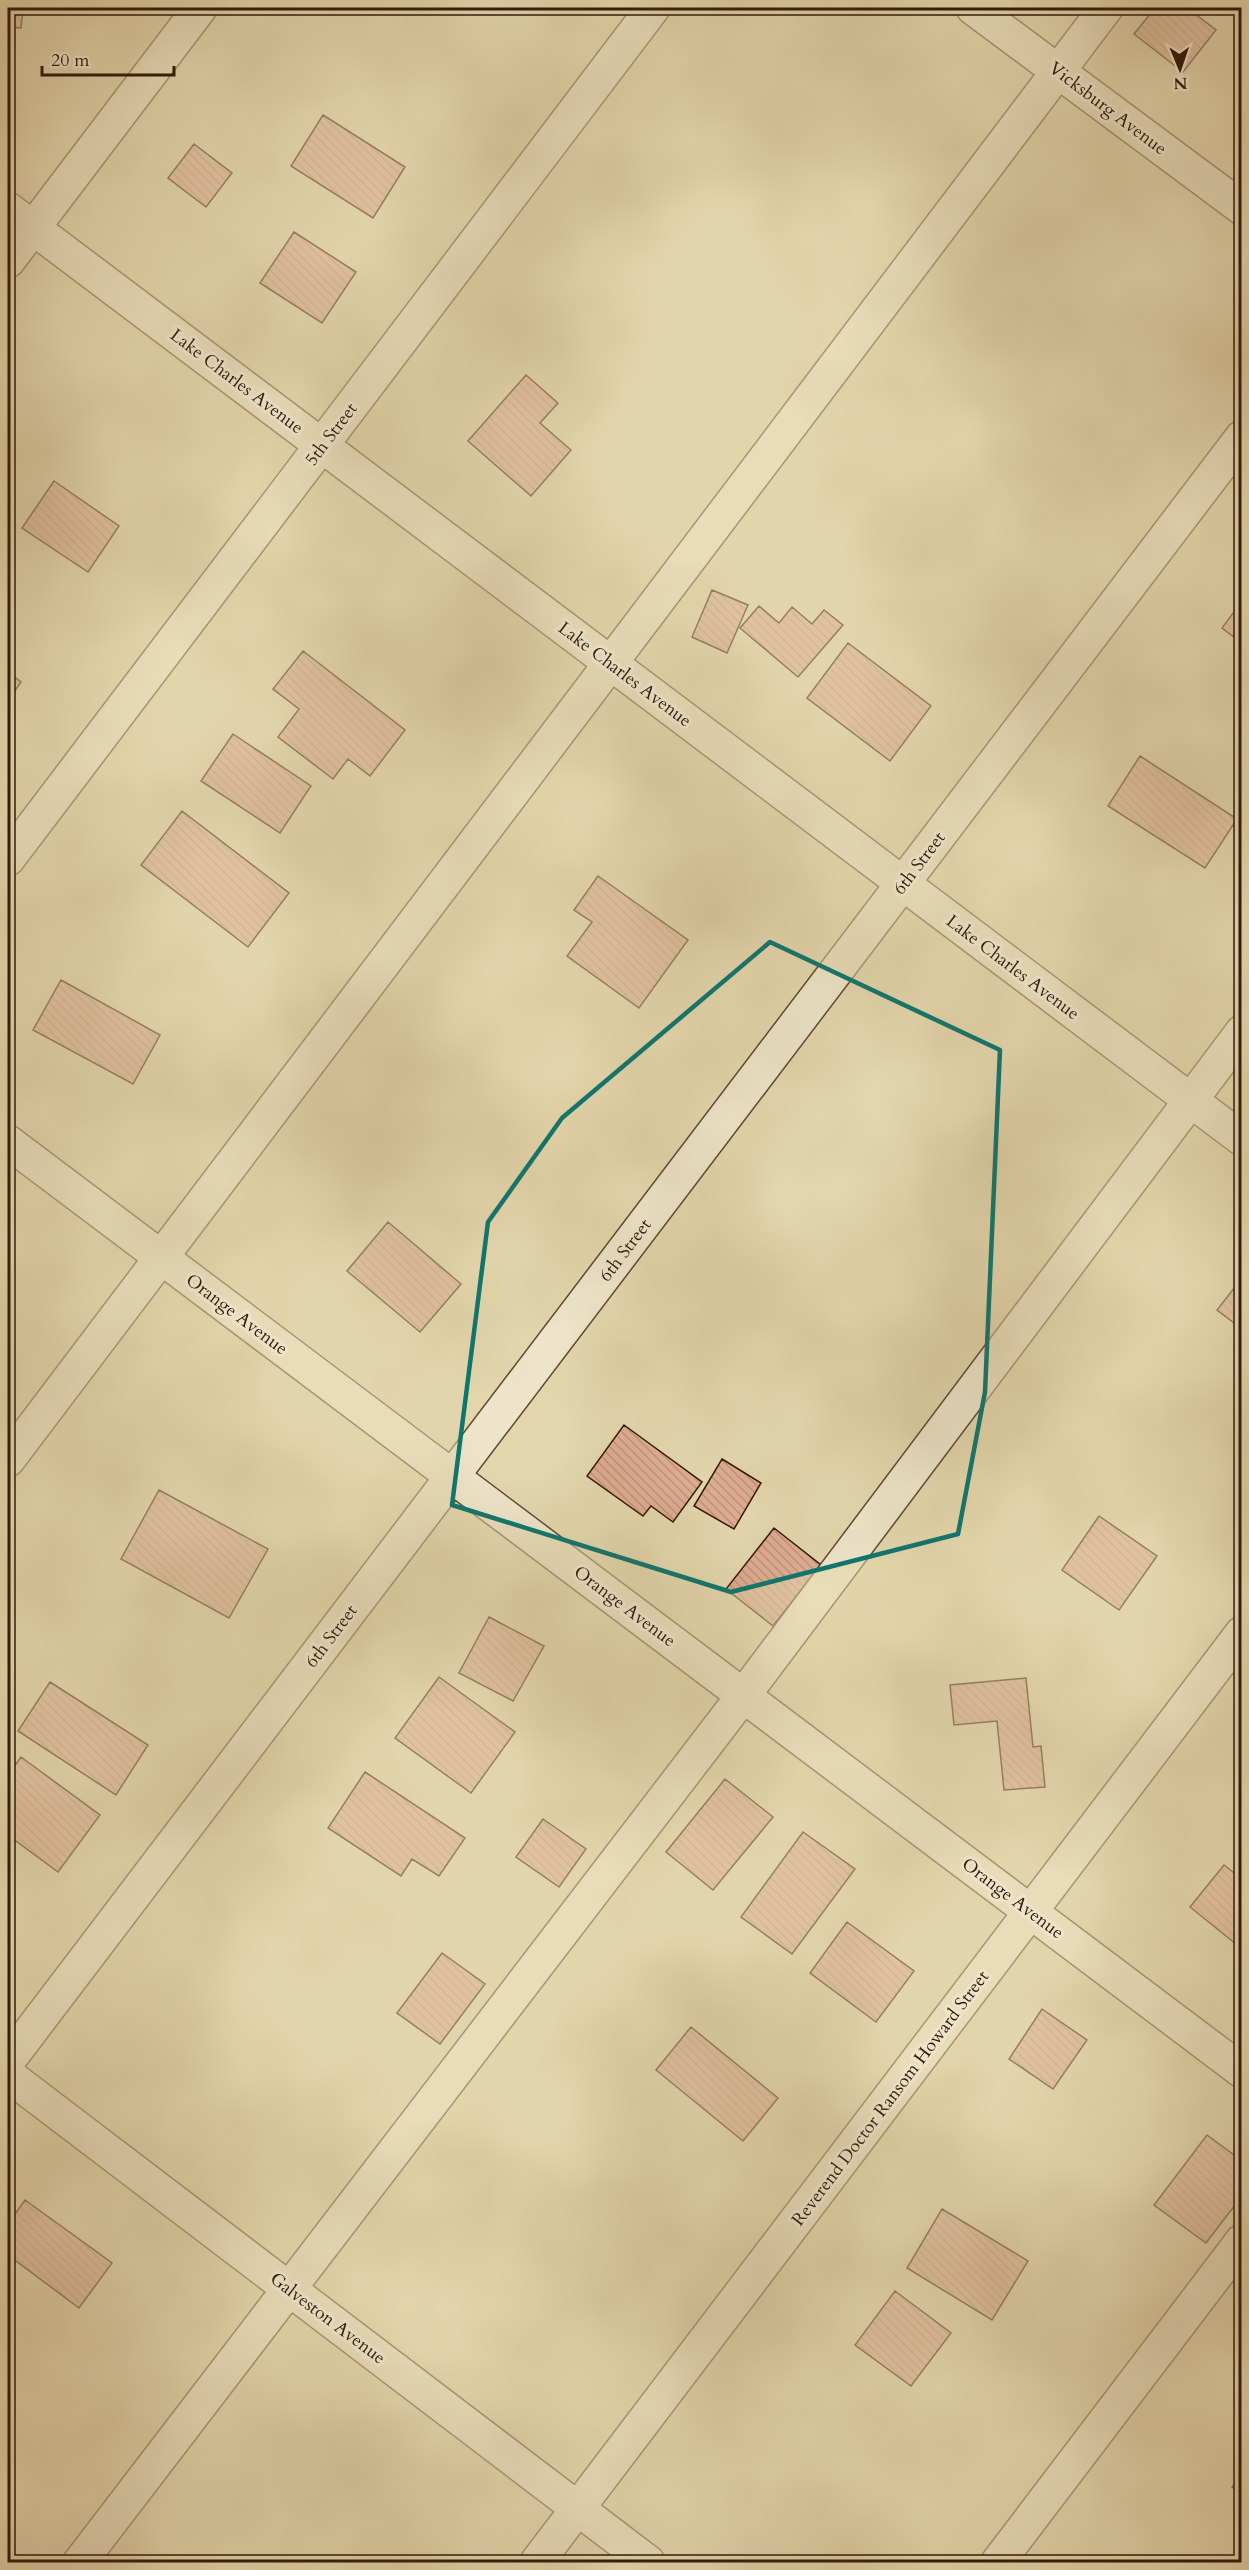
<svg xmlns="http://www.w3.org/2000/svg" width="1249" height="2570" viewBox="0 0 1249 2570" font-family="Cardo,serif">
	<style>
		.building { fill: url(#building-back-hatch); stroke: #321909; stroke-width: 1.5 }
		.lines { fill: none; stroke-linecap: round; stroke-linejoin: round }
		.minor-casing { stroke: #5e4832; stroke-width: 36 }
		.minor { stroke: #ede4c9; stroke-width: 33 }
		.marked { fill: none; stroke: #0f766e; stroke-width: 4.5; stroke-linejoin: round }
		.labels { text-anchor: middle; stroke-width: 6; stroke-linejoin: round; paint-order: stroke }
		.street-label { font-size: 18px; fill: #321909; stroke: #ede4c9 }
	</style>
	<defs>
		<pattern id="building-back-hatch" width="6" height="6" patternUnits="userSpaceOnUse" patternTransform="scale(1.5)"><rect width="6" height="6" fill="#deac91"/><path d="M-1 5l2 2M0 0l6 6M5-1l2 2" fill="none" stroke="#bf937c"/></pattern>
	</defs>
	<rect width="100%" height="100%" fill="#e3d6ac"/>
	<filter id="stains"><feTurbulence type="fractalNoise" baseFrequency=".00333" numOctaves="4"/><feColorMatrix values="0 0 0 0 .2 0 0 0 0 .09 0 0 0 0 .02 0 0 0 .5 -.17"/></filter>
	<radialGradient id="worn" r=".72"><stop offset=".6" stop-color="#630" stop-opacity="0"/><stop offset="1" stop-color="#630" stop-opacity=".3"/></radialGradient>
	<path class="building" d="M8,8h15l-2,20 -13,-1z
		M1155,8h32l29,22 -33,42 -49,-38z
		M323,115l82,52 -32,51 -82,-52z
		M194,144l38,29 -26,34 -38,-29z
		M294,232l62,40 -34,51 -62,-40z
		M526,375l32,28 -18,20 31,27 -40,46 -63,-55z
		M54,481l65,45 -31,46 -66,-44z
		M712,590l36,15 -21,48 -35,-16z
		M1242,601v42l-20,-15z
		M759,606l20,17 13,-16 20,17 12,-14 19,15 -45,52 -58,-49z
		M848,643l83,63 -41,55 -83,-63z
		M303,651l102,79 -35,46 -22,-17 -15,20 -55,-42 21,-28 -26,-20z
		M8,672l13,10 -13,19z
		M233,734l78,52 -31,47 -79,-52z
		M1140,756l97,63 -32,49 -97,-62z
		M182,811l107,82 -41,54 -107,-82z
		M598,876l90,64 -49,68 -72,-52 25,-34 -18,-12z
		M61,980l99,55 -27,49 -100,-54z
		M388,1222l73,62 -41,48 -73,-61z
		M1242,1278v51l-25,-19z
		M624,1425l78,57 -29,40 -22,-16 -8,10 -56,-40z
		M722,1459l39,24 -27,46 -40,-23z
		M159,1490l109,59 -39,69 -108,-59z
		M1099,1516l58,40 -38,54 -57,-40z
		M774,1528l47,37 -48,61 -47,-37z
		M489,1617l55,29 -31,55 -54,-28z
		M439,1677l76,55 -44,61 -76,-55z
		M1026,1678l7,69 8,-1 4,41 -41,3 -7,-69 -43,4 -4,-40z
		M50,1682l98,63 -32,50 -98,-64z
		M21,1757l79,58 -42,57 -50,-37v-60z
		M365,1772l100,66 -26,38 -27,-17 -11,17 -73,-48z
		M725,1779l48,38 -60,73 -47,-38z
		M543,1819l43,30 -27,38 -43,-30z
		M803,1832l52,37 -63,85 -51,-37z
		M1224,1865l18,14v70l-52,-42z
		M847,1922l67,49 -38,51 -66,-49z
		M442,1953l43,31 -45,60 -43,-31z
		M1042,2009l45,31 -34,49 -44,-30z
		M691,2027l87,71 -35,43 -87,-71z
		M1207,2135l35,26v35l-36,47 -52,-38z
		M25,2200l87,63 -33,45 -71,-53v-31z
		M942,2209l86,52 -36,59 -85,-52z
		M895,2291l56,42 -40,53 -56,-41z
		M1242,2474v20l-10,-7z"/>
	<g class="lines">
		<g class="minor-casing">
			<path id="minor" d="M973,8l269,200
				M8,209l1234,930
				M8,261l192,-253
				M8,859l645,-851
				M8,1142l1234,929
				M8,1460l1098,-1452
				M8,2061l1234,-1624
				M8,2075l640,487
				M80,2562l663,-866 499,-664
				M537,2562l705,-929
				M998,2562l244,-321"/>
		</g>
		<use href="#minor" class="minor"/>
	</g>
	<path d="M0 0H1249V2570H0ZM770,942l230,108 -15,342 -27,142 -227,58 -279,-87 36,-283 74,-104z" fill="#e3d6ac" fill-opacity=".55" fill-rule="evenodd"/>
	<path class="marked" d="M770,942l230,108 -15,342 -27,142 -227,58 -279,-87 36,-283 74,-104z"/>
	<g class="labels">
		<g class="street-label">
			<text transform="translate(1108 108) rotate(37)" y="6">Vicksburg Avenue</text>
			<text transform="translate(237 381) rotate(37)" y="6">Lake Charles Avenue</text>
			<text transform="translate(331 434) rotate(-53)" y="6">5th Street</text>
			<text transform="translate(625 674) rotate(37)" y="6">Lake Charles Avenue</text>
			<text transform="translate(919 863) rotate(-53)" y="6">6th Street</text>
			<text transform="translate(1013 967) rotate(37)" y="6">Lake Charles Avenue</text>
			<text transform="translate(625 1250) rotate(-53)" y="6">6th Street</text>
			<text transform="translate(237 1314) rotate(37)" y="6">Orange Avenue</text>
			<text transform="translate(625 1606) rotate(37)" y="6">Orange Avenue</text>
			<text transform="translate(331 1636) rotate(-53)" y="6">6th Street</text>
			<text transform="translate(1013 1898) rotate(37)" y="6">Orange Avenue</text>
			<text transform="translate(890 2098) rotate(-53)" y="6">Reverend Doctor Ransom Howard Street</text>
			<text transform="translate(328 2318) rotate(37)" y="6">Galveston Avenue</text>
		</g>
	</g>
	<rect width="1249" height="2570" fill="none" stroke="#e3d6ac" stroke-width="30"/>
	<rect x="9" y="9" width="1231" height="2552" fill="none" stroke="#321909" stroke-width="3"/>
	<rect x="15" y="15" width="1219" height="2540" fill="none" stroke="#321909" stroke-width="1.5"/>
	<g transform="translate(1180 69) rotate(178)" stroke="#ede4c9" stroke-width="4.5" paint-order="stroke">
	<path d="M0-4.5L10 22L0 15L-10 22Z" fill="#321909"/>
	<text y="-9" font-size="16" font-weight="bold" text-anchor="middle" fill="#321909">N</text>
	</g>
	<path d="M42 66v9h132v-9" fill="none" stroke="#321909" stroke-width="3"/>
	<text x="51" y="66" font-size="18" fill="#321909" stroke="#ede4c9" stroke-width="4.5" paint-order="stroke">20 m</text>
	<rect width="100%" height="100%" filter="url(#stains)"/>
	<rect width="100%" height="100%" fill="url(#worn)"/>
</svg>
